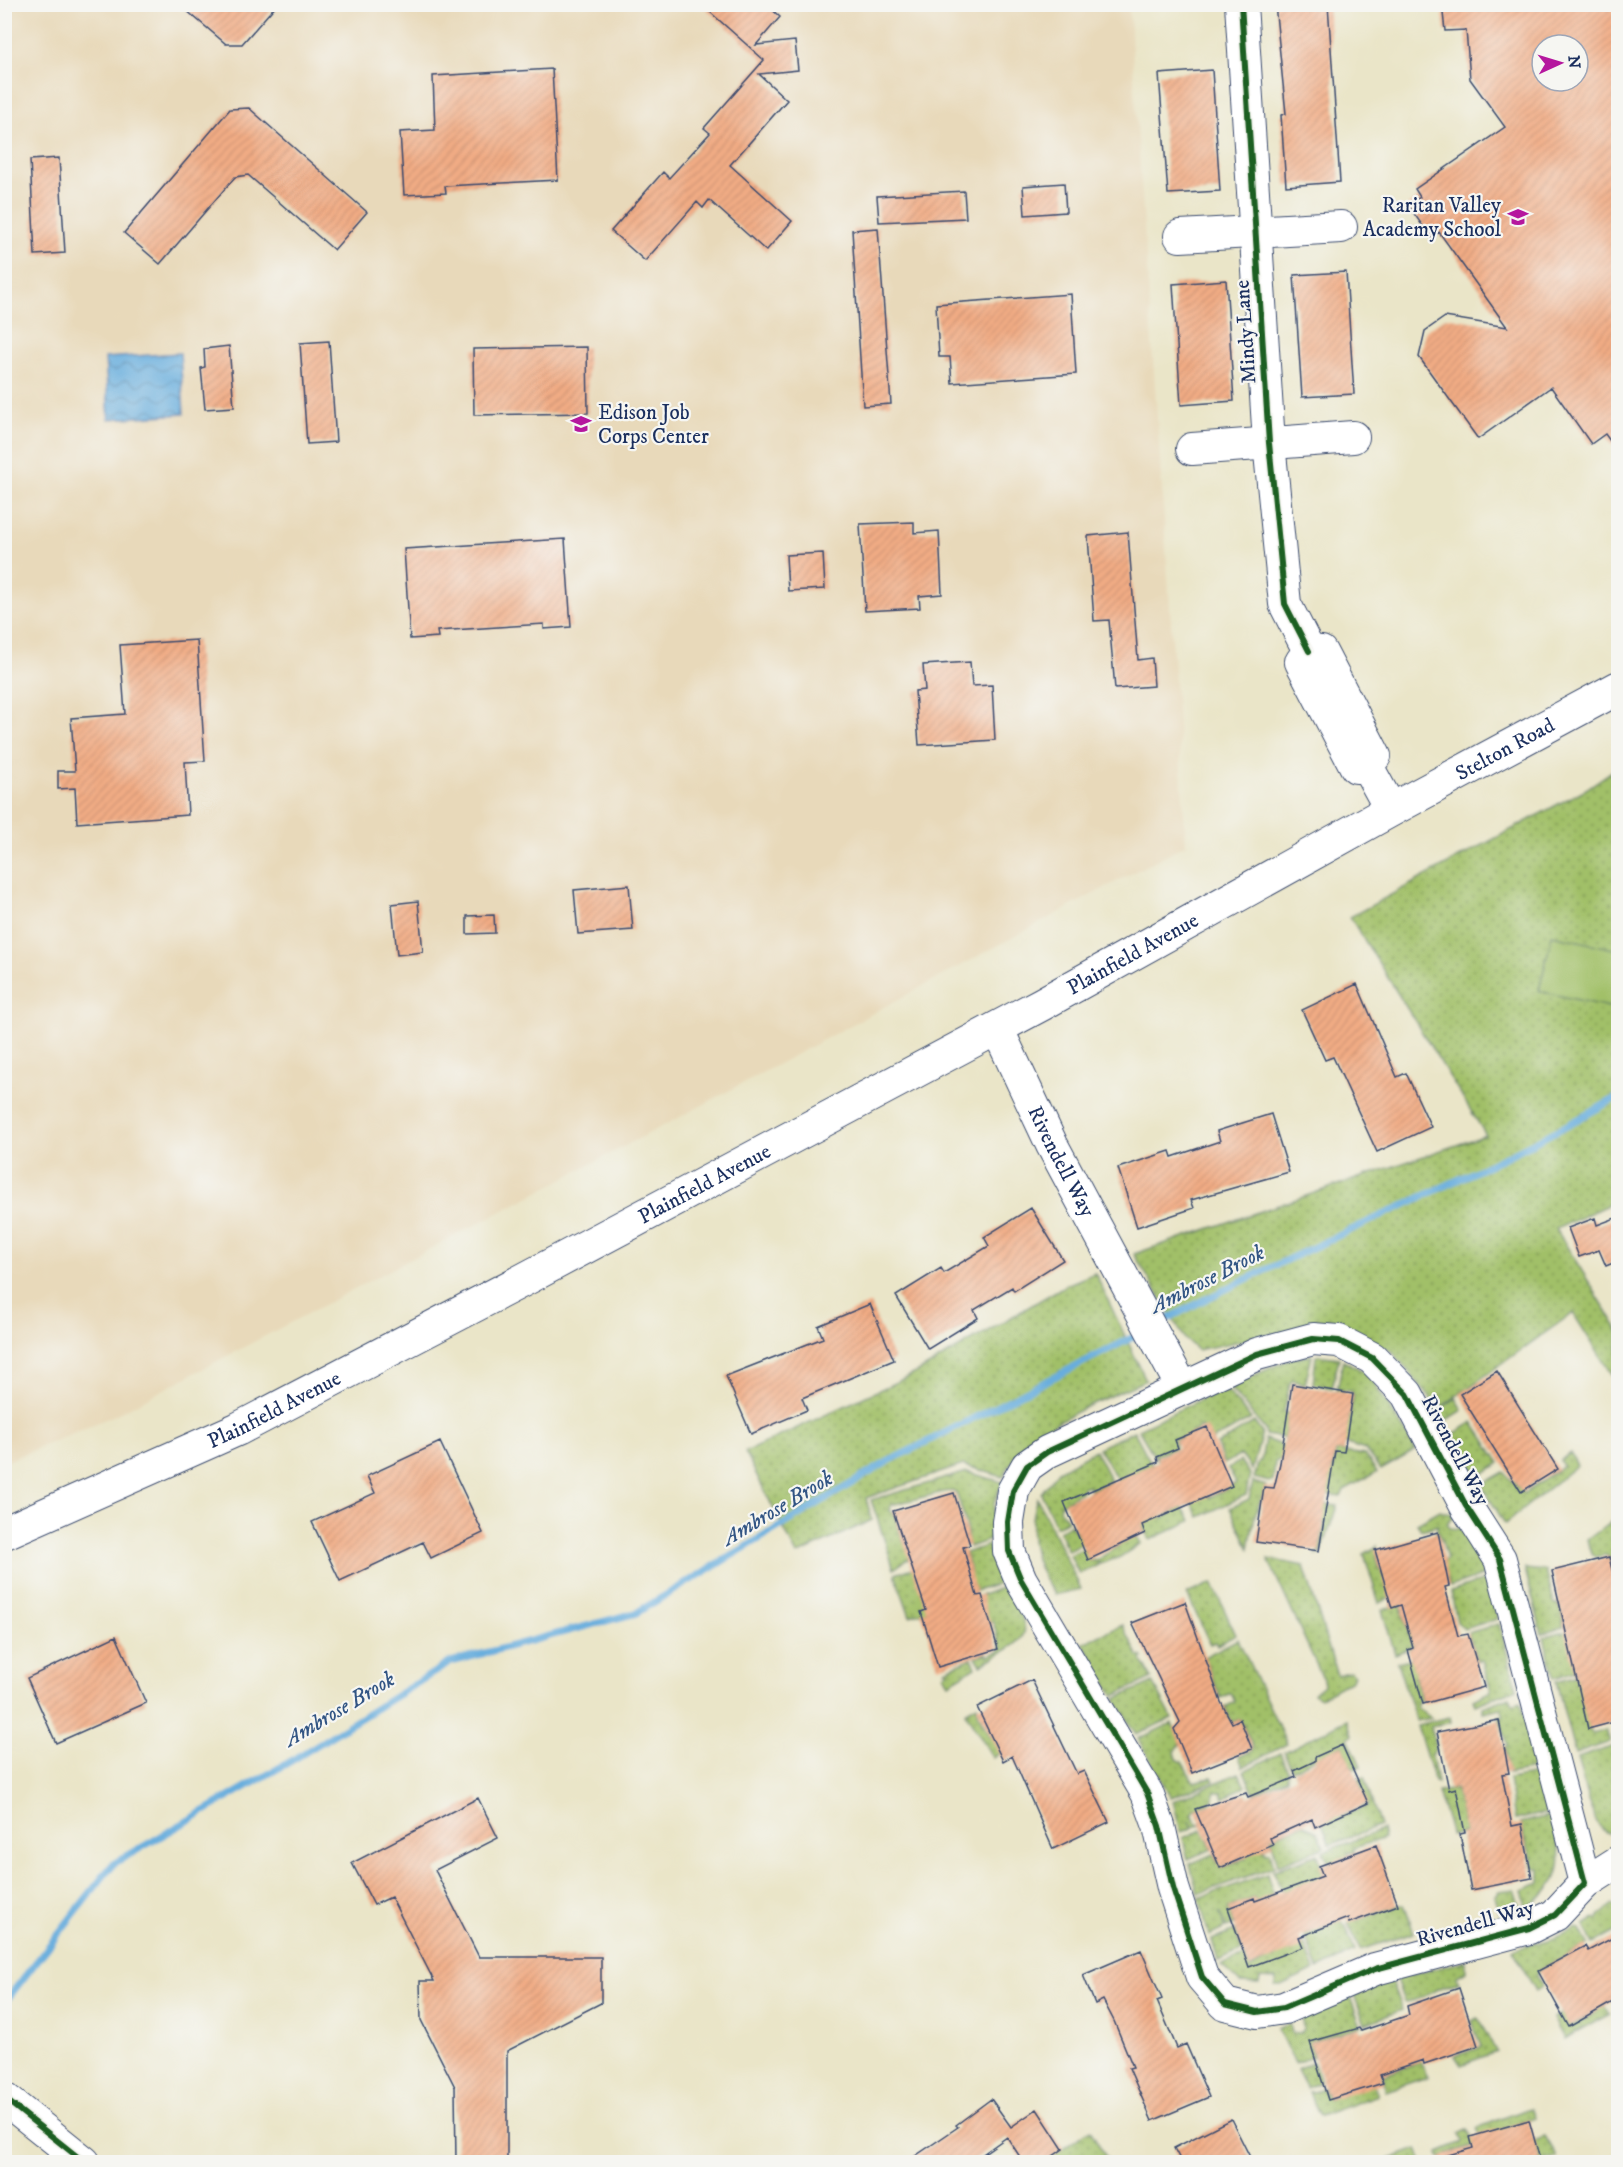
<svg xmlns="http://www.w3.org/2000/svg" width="1623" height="2167" viewBox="0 0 1623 2167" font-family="'IM FELL DW Pica',serif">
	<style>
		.built { fill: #e8d9ba }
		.green { fill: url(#green-dots); stroke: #5e7863; stroke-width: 1.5 }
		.pitch { fill: #a1c068; stroke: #5e7863; stroke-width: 1.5 }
		.water { fill: url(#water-waves); stroke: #416e9e; stroke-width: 1.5 }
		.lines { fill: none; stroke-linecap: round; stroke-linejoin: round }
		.stream { stroke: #67addd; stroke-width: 7 }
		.building { fill: url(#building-hatch); fill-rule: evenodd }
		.minor-casing { stroke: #3a4a6e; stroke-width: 34 }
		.major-casing { stroke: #3a4a6e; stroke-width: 35 }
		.minor { stroke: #fff; stroke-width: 32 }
		.major { stroke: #fff; stroke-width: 33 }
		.cycleway-casing { stroke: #f6f6f2; stroke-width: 10 }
		.cycleway { stroke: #1b5e20; stroke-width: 6 }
		.labels { text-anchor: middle; stroke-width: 4.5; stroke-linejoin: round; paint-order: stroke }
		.poi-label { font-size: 21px; fill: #1b2f5e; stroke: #f6f6f2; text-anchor: end }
		.street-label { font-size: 21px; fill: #1b2f5e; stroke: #f6f6f2 }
		.water-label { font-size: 22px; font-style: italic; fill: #325584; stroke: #f6f6f2 }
	</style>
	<defs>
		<pattern id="green-dots" width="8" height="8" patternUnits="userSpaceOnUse" patternTransform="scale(1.5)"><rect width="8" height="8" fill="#a1c068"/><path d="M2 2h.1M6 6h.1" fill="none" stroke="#829c59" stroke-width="1.8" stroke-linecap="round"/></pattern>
		<pattern id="water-waves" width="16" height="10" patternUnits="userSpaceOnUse" patternTransform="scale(1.5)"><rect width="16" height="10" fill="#67addd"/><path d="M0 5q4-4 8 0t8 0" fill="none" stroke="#548db6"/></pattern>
		<pattern id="building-hatch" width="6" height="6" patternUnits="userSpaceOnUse" patternTransform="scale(1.5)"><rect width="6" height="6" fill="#f1ac84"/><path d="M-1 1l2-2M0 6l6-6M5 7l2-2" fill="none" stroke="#ce9474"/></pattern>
	</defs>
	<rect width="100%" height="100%" fill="#f6f6f2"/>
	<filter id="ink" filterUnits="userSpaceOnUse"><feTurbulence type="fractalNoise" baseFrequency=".0167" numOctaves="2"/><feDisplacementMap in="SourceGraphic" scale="12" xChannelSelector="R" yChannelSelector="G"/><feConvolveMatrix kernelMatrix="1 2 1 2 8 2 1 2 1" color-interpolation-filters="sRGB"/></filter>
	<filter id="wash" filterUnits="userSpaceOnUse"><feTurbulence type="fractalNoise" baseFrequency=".008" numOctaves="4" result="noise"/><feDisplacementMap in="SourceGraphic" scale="24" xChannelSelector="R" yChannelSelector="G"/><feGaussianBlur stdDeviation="1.35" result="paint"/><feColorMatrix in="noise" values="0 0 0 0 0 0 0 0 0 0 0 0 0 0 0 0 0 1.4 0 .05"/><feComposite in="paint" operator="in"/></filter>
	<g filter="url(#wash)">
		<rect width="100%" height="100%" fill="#eae5c8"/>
		<path class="built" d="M5,5h1124l57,839 -491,265 -580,306 -110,47z"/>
		<path class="green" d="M1618,767v433l-62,29 62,100v56l-45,-72 -139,99 -3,-13 -39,-48 -59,-29 -136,28 -12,-11 -51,-85 352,-119 -136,-218 236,-128z
			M1095,1273l51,107c-51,24 -117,44 -143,97l-40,-12 -97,33 6,22 -75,35 -52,-103 173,-80 148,-87z
			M1312,1355l-7,30 -12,-5 -3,3 -6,29 4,2 -4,24 -18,-3 -1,-5 -36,-43 63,-29z
			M1316,1355l23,3 -7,30 -19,-4z
			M1343,1360l22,12 8,9 43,69 -35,20 -16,-20 -27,-9 10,-17 6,-29 -3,-4 -14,-1z
			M1225,1388l26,31 -40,22 -10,-14 -19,12 -1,-2 -7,3 1,8 -18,7 -1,4 -18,-30z
			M1456,1398l7,12 -19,12 -6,-11z
			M1254,1422l8,11 -10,37 -11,-15 -17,9 -7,-19z
			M1473,1422l27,41 -22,14 -28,-41z
			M1134,1431l18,34 -34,15 -20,-32z
			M1265,1439l19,7 -1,12 -8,4 -2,18 -4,2 -15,-4 5,-17h2z
			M1095,1450l16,31 -20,9 -3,-4h-4l-3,6 -20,12 -1,6 8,10 -12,6 -15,-33 17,-22z
			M1336,1451l29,4 12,17 -33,18 -3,7 -19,-3 4,-21h6z
			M1570,1453l7,12 -72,59 -24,-39 23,-13 20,22 39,-28 -3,-5z
			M1240,1461l10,13 -4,21 -47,22 -8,-15 15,-10 4,6 26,-15 -8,-14z
			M967,1472l35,10 -8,21 -2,36 -23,8 -4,-27 -9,-28 -4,-2 -61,15 -1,6 3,1 10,29 14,16 -11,3 -12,9 -23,-69z
			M1253,1482l13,4 -11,29 -6,33 -19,-40 19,-9z
			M1037,1498l44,91 -26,6c-22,-29 -30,-63 -18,-97z
			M1321,1504l16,2 -16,48 -5,1 3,-2 6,-30 -8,-3z
			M1182,1507l9,14 -41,19 -9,-15 18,-12 4,5z
			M1440,1510l11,3 6,6 -5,-3 -5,8 3,4 9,1 1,-5 21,37 4,14 -35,12 -8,-26 5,-2 -8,-27 -3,1 2,-8 -17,5 -4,-7z
			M1612,1521l6,11v72l-4,1 -4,-17 7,-2 -7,-29 -5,-2 -10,2 -4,-4 -4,-13z
			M1071,1524l12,19 -15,8 -9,-20z
			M1133,1531l8,12 -21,14 -20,7 -2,-2v3l-19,9 -9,-19 14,-7 5,13 8,-1 22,-14 -3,-7z
			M992,1544l11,39 -28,8 -9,-16 5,-2 -6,-20z
			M1377,1546c-3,16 8,36 18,50l-16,7 -15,-49z
			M1268,1559l36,7 33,109 14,-4 3,4 -2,5 -32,18 -7,-4 11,-9 -2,-8z
			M919,1566l8,45 -17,5 -15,-42z
			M1525,1569l21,2 8,32 5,2 5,22 -22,7z
			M1487,1579l11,40 -34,10 -7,-7 -6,-30z
			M1212,1583l24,52 -19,10 -2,-3 -5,2 -23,-50z
			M1006,1586c30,54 25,49 -25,79l-5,-8 11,-4 1,3 12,-5 1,-3 -8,-26 -5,1 -13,-25z
			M1400,1605l13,42 -18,7 -13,-44z
			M1499,1624l18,65 -42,16 -2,-5 18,-9 -9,-31 -5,1 -9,-28z
			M1123,1625l15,31 5,1 -1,4 10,17 -38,18 -31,-53z
			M1565,1632h7l3,39 -21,7 -10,-41z
			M1238,1639l49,105 -44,23 -4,-10 13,-6 1,-4 -13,-28 -8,3 -7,-15 10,-5 -4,-9 -10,5 -17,-41z
			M972,1658l4,9 -27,16 -6,-9 5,-2 -3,-2z
			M1416,1658l5,17 -6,2 6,22 -4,4v5l14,10 -15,3 -19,-59z
			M1578,1675l11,55 4,4 13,-4 4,12 -35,12 -19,-73z
			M1153,1682l19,36 -36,17 -21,-36z
			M1510,1697l3,8 8,-3 18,66 -31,6 -3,-27 3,-1 -9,-30h5l-3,-8 -18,4v-5z
			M977,1705v7l13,25 8,-7 8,18 -13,10 -28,-46z
			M1450,1717l1,5 -20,5 5,22 -4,6 5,28 -3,-1 -17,-57z
			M1347,1720l5,15 -4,3 13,28 -6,2 -5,-3 -8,-20 -50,25 -8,-18z
			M1172,1723l9,19 -6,10 2,7 5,3 12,20 18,-5 2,4 -43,16 -33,-58z
			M1618,1745v84l-10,4c-17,-5 -26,-58 -31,-75z
			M1280,1753l8,18 -1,8 -33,14 -10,-22z
			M1239,1773l6,13 -21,12 -2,-6h-6l-4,9 -18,8 -2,4 4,10 5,2 -8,2 -4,-7 3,8 -11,4 -8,-31z
			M1540,1773l11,39 -36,8 -6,-41z
			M1364,1777l16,49 -50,19 -10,-28 16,-6 5,6 27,-12 -10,-26z
			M1456,1789l9,43 -14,4 -13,-44z
			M1552,1815c11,41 16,69 -26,92l-4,-17 18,-7v-15h-6l-13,-45z
			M1304,1824l14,9 7,14 -47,18 -7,-27z
			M1202,1830l10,19 -24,10 -5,-21z
			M1382,1830l2,8 -30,10v4l-6,1 1,12 -15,6 -3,-10h-3l-5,-9z
			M1262,1842l4,11 4,-1 4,15 -76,27 -8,-30 23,-10 8,14 25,-10 -2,-7z
			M1318,1854l5,22 -39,17 -12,-22z
			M1267,1874l7,22 -18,7 -2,-5 -26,10 6,17 -7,3 -8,-16 7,16 -17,8 -10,-38z
			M1514,1889l6,19 -21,5 -4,-17 5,-5z
			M1404,1904l10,29 -54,17 -12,-27z
			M1613,1905l5,4v21l-25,14 -9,-19 11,-7 3,2 1,-4z
			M1340,1920l6,7 9,24 -37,18 -13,-34z
			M1576,1928l4,1 8,16 -50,26 -2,5 7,10 -7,5 -24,-41 44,-12z
			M1235,1931l7,20 -24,10 -6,-21z
			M1304,1943l11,27 -34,16h-5v-7l-16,-1 -1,6 -19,-1 -19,-18 24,-9 5,12z
			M1466,1961v10l-10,6 3,6c-25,2 -33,18 -55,19l-8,-23z
			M1391,1981l11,29 -37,14 -11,-29 14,-6 4,2 -1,-4z
			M1350,1997l11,29 -51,15 3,16 -18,6 -18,-34 13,-5 2,10 8,-1 3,-4 -1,-10z
			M1602,2001l8,13 -46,25 -11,-21 10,-5 9,14 25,-15 -3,-7z
			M1478,2018l18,34 -35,13 -6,-9 26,-9 -9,-26z
			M1313,2062l7,20 -13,6 -10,-19z
			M1420,2062l8,15 -42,14 -4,-15z
			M1372,2079l6,16 -58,21 -11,-24h6l8,-5 5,13z
			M1530,2108l5,10 -37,12 -15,13 -6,-15z
			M1090,2130l19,32h-56l-3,-4z
			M1468,2130l6,16 -34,11 -1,-5 24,-10 -3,-9z
			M1545,2136l12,20 -16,6 -7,-22z
			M1417,2149l5,13h-40z"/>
		<path class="pitch" d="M1552,935l66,15v59l-79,-18z"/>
		<path class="water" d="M180,353l4,61 -75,5 -4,-61z"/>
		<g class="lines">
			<path class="stream" d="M1158,1324c152,-81 312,-142 460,-227
				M4,2003l109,-139 178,-103 160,-99 185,-49 253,-152 254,-129"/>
		</g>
		<g id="blocks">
			<path class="building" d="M179,4h98l-35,40h-16z
				M701,4h65l14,13 -24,28 39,-4 3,29 -39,4 28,26 -57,65 62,56 -26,30 -57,-51 -6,8 -6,-6 -52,59 -34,-30 52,-59 6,6 41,-45 -6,-5 60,-68z
				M1275,4h53l12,178 -54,4 -5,-71 5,-1z
				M1442,4h176v448l-13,-18 -14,10 -40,-57 -73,52 -59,-82 6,-26 20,-14 62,10 -68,-95 -8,6 -23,-33 12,-8 -5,-8 90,-62 -35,-48 -4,-49 -21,1zM1542,45h36v36h-36z
				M552,69l6,111 -113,6 1,7 -42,2 -4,-63 35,-2 -2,-54z
				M1212,70l8,121 -52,3 -9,-120z
				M249,108l118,104 -33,38 -86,-75 -13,2 -75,87 -36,-31 106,-124z
				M59,158l6,95 -30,2 -5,-95z
				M1064,183l2,29 -41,3 -2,-29z
				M964,191l2,27 -87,4 -2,-26z
				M878,228l13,176 -28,2 -11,-176z
				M1346,272l8,122 -52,3 -8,-122z
				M1226,280l8,121 -53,4 -8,-121z
				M1071,294l5,80 -124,9 -2,-26h-11l-3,-53z
				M329,341l7,101 -29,2 -7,-101z
				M229,346l5,61 -29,2 -4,-41 4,-1 -1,-18z
				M587,347l1,66 -114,2 -1,-66z
				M914,522v11l25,-2 3,63 -23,2 1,12 -55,3 -5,-87z
				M1128,532l10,128 14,-2 2,28 -39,3 -6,-69 -15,1 -6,-85z
				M565,539l6,88 -27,2v-5l-107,7 1,6 -28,2 -6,-90z
				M823,553l2,36 -37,2 -2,-36z
				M197,640l8,121 -20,1 3,53 -111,8 -2,-35 -17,1v-18h17l-4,-53 54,-4 -5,-69z
				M970,662l2,24 20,-1 3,55 -76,5 -4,-54 10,-1 -2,-25z
				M629,885l4,45 -55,4 -4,-44z
				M418,901l5,51 -26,3 -5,-51z
				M494,915l1,18 -28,1v-18z
				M1357,984l40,93 9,-4 25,54 -54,25 -44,-95 -8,3 -23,-50z
				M1271,1114l18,58 -98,28 3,8 -57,19 -19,-59 52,-17 2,6 48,-16 -3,-10z
				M1031,1208l32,52 -49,31 -2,-4 -38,23 4,8 -50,31 -32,-53 45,-28 3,5 45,-27 -5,-9z
				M1618,1217v44l-12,5 -7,-16 -20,7 -11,-29 27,-10 2,7z
				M870,1304l24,56 -92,38 5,12 -56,24 -25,-58 97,-38 -5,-12z
				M1497,1371l61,98 -37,23 -61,-98z
				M1292,1384l61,10 -9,58 -9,-1 -16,100 -63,-9 8,-55 10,1 6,-25z
				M1207,1427l25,59 -90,39 3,8 -57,27 -24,-58 94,-40 -1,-5 21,-9 -3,-8z
				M440,1442l43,91 -52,25 -8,-16 -83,39 -28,-59 63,-29 -8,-17z
				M954,1493l16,52 -7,2 14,49 5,-1 16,54 -60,18 -17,-55 5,-2 -33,-99z
				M1438,1532l11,54 -4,1 13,49 10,-2 16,53 -61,17 -15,-54 5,-2 -12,-43 -9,3 -17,-58z
				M1609,1557l9,37v127l-30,8 -36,-158z
				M1185,1602l36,100 11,21 8,-4 12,30 -60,24 -18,-44 6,-7 -48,-99z
				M116,1636l30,67 -90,40 -29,-65z
				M1032,1680l45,94 7,-3 25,51 -56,27 -41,-93 -9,5 -26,-54z
				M1499,1720l10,53 -7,1 10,52 10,-2 10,54 -61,12 -11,-56 5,-1 -9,-45 -7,2 -12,-58z
				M1342,1745l26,58 -53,24 -3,-8 -42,19 3,7 -53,23 -25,-59 51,-16 2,4 48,-20 -2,-6 21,-10v-4z
				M478,1798l20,40 -63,32 44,87h122v46l-94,48v112h-51l-1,-76 -34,-67 -1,-39h14l-43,-84 -17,8 -22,-42z
				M1376,1845l22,60 -49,18 -1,-5 -49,19 4,10 -54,20 -21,-59 26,-10 1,3 68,-25 -4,-10z
				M1618,1935v64l-49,28 -31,-56 47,-25 3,5z
				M1141,1950l21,49 -5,2 20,47 9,-4 23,53 -57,24 -23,-53 4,-1 -19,-46 -11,-21 -8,4 -12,-29z
				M1459,1988l19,58 -54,18 -1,-4 -43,15 3,8 -55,17 -18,-58 49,-14 2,3 48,-16 -2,-9z
				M991,2099l20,28 26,-18 26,40 -20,14h-19l-17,-26 -37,26h-65l53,-36 -2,-2z
				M1231,2119l22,44h-71l-8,-15z
				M1529,2120l12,43h-99l-1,-6 32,-9 -3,-11z"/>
		</g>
	</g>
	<g filter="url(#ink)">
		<use href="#blocks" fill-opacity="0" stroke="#3a4a6e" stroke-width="1.5"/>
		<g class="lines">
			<g class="minor-casing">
				<g id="minor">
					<path d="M1241,4l28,439 16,161 24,47"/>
					<path d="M1180,236l161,-9"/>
					<path d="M1192,449l161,-12"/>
					<path d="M1309,651l12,1 54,104 -8,10 -11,1 -55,-105z"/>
					<path d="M1367,766l24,44"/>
					<path id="s1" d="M997,1028l55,117 130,242"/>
					<path d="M1313,1339l26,2 33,17 35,36 59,112 34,53 85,324 -30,32 -26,13 -154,41 -91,39 -27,4 -32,-8 -23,-27 -29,-89 -14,-62 -12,-33 -126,-213 -12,-29 -1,-29 5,-31 14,-25 20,-14 210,-98z"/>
					<path d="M1585,1883l33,-21"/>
					<path d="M4,2098l80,64"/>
				</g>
			</g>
			<g class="major-casing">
				<g id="major">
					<path id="s2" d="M4,1533l234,-104 291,-152 513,-273 349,-194 227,-122"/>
				</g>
			</g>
			<use href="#minor" class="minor"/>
			<use href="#major" class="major"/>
			<g class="cycleway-casing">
				<path id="cycleway" d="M1241,4l28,439 16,161 24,47
					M1313,1339l26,2 33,17 35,36 59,112 34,53 85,324 -30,32 -26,13 -154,41 -91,39 -27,4 -32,-8 -23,-27 -29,-89 -14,-62 -12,-33 -126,-213 -12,-29 -1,-29 5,-31 14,-25 20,-14 210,-98z
					M4,2098l80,64"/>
			</g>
			<use href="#cycleway" class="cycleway"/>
		</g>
	</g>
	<defs>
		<g id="school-bare" transform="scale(1.62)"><path d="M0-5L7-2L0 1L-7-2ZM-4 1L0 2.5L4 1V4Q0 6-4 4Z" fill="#b5179e" stroke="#f6f6f2" stroke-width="2.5" paint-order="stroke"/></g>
		<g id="university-bare" transform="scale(1.62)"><path d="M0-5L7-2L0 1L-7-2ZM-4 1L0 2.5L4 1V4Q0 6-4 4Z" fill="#b5179e" stroke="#f6f6f2" stroke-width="2.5" paint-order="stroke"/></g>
	</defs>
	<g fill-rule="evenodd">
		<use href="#school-bare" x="1518" y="217"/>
		<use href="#university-bare" x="581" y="424"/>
	</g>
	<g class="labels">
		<g class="poi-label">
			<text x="1501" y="212">Raritan Valley<tspan x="1501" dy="24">Academy School</tspan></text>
			<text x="598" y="419" text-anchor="start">Edison Job<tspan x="598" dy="24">Corps Center</tspan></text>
		</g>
		<g class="street-label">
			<text transform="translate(1245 332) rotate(-94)" y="7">Mindy Lane</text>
			<text dy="7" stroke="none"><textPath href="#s2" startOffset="1694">Stelton Road</textPath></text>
			<text dy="7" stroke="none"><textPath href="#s2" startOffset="1269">Plainfield Avenue</textPath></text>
			<text dy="7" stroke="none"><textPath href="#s1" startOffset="148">Rivendell Way</textPath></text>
			<text dy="7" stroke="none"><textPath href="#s2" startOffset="783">Plainfield Avenue</textPath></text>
			<text dy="7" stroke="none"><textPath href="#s2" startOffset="297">Plainfield Avenue</textPath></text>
			<text transform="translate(1456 1450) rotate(62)" y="7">Rivendell Way</text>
			<text transform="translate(1475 1923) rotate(-16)" y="7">Rivendell Way</text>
		</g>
		<g class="water-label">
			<text transform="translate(1207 1278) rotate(-27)" y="8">Ambrose Brook</text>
			<text transform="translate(777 1507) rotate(-31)" y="8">Ambrose Brook</text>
			<text transform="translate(339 1708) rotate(-31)" y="8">Ambrose Brook</text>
		</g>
	</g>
	<rect width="1623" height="2167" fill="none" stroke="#f6f6f2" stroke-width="24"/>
	<g transform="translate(1560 63) rotate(86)"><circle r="28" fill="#f6f6f2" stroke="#9ea6b7" stroke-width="1.5"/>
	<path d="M0-4.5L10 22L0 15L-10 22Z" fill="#b5179e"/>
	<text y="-9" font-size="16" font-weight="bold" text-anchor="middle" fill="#1b2f5e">N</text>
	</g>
</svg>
